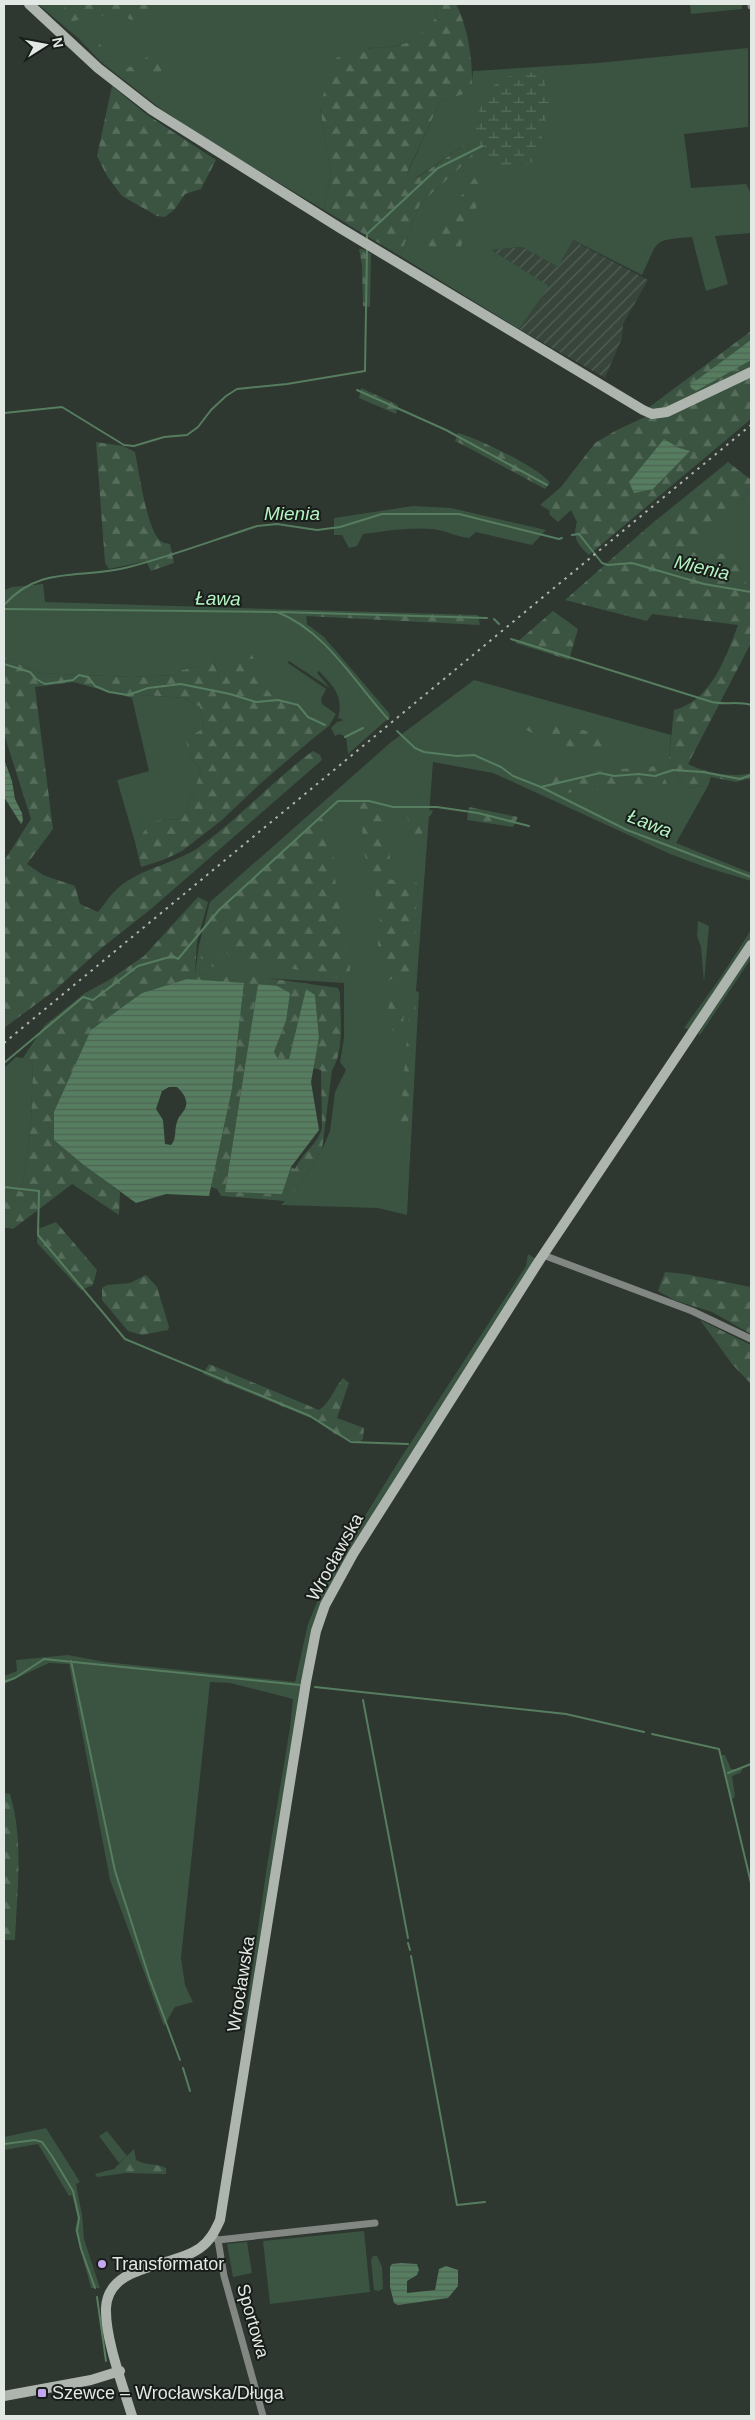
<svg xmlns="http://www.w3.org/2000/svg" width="755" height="2420" viewBox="0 0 755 2420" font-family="Arial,sans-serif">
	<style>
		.industrial { fill: url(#industrial-furrows) }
		.green { fill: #3b5441 }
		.forest { fill: url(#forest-firs); fill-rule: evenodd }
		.wetland { fill: url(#wetland-marsh) }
		.water { fill: url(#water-rules); fill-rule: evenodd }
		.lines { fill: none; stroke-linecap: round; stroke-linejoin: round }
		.stream { stroke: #567d5f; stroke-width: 2 }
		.street { stroke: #828783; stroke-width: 7 }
		.secondary { stroke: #aeb5af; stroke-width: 10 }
		.rail { stroke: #aeb5af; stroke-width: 2; stroke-dasharray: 2.5 5; stroke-linecap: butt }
		.poi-dot { fill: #c4a7f1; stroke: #191d1a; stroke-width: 2 }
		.labels { text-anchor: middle; stroke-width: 4; stroke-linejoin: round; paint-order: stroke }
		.street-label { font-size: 18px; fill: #e2e8e3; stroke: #191d1a }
		.poi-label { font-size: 18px; fill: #e2e8e3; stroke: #191d1a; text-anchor: start }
		.water-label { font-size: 19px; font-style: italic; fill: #b4f4c3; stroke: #191d1a }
	</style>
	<defs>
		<pattern id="industrial-furrows" width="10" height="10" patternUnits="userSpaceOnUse" patternTransform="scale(1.25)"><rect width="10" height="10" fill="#37453a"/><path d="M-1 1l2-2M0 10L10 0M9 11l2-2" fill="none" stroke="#546056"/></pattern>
		<pattern id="forest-firs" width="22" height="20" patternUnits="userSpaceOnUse" patternTransform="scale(1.25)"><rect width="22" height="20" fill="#3b5441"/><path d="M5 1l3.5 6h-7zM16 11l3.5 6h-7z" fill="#576d5c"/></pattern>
		<pattern id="wetland-marsh" width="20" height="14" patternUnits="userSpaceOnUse" patternTransform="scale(1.25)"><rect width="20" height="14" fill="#3b5441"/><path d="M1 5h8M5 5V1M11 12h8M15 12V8" fill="none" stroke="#576d5c"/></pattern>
		<pattern id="water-rules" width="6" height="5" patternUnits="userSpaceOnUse" patternTransform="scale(1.25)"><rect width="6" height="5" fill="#567d5f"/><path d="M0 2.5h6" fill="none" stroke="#4e6453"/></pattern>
	</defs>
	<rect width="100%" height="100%" fill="#2e3730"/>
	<path class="industrial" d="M572,240l76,40 -25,44 -1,14 -17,40 -86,-49 29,-43 -58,-36 32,-3 36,20z"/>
	<path class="green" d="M38,4h396l3,12c-20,28 -35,31 -68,32l-49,60 11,65 -7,37 -129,-78 -38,-26 -56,-44 8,-1 -25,-26 -5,4z
		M690,4h52v5l-51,5z
		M748,48v79l-64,7 7,54 55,-4c9,12 5,35 5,49l-36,3 13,48 -22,7 -14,-54c-41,3 -33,3 -50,38l-69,-35 -15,27 -36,-20 -31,3 58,36 -30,43 -119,-73 20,-52 53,-48 -6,-13 -51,35 -9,-4 33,-72 31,-11 2,-20 125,-8z
		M751,491v97l-59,-36z
		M413,506l38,2 95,22 -14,15 -56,-13 -7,6c-13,-1 -23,-8 -37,-9 -23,-2 -46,2 -69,5l-6,12 -8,2 -7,-13h-8v-17z
		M43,584l2,18 261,8 1,14 17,13 65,76 1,4 -42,37 -2,-17 -6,-3 -5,2 -4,-8 6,-6 7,-2 -6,-2c6,-22 -5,-32 -19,-47l-2,2 13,15 -41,-27 -1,2 38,26 -5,10 1,5 14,10 -7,12 -19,15 6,-15 -3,-9 -45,-26 -6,-12 -41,6 -8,-29 -15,10 -19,5 -2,4 -45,2 -92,-4 -36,-16v-67l8,-3z
		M474,680l197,55 -2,23 15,30 24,-2 -32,57 75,30v8l-46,-14 -35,-13 -177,-81 -60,-11 -17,229 3,1 -12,223 -29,-7 -97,-3 18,-19 23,-36 8,-19 5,-39 11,-22 -6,-8 4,-24v-55l-149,-9 4,-29 11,-43 180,-159z
		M145,695l39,3 16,9 4,21 -15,27 12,16 -14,39 -7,9 -27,2 -18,21 -18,-62 32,-9 -17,-73z
		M698,921l11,5 -5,57 -3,-36 -4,-11z
		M751,930v8l-61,92 -6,-2 36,-50z
		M751,950v9l-51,76 -2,-1z
		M16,1057l7,1 10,5 -2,62 -9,68 -18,-7v-118z
		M528,1254l8,5 -209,336 -80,435h-3l1,-10 22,-154 23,-138 3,-29 -63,-16 -20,-1 -29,276 4,27 8,17 -18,5 -11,19 -54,-146 -41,-216 -20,-1 -45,21v-8l13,-5 -1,-11 52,-5 37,7 190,20 13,-58 19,-46 73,-119 126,-193z
		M721,1755h4l6,14h12l-3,4 -8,3 3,20 -2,3 -3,-2z
		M46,2128l34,54 -4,2 6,31 2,24 16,49h-9l-16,-59 3,-11 -6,-23 -3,1 -31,-52 -34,6v-13z
		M107,2131l20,25 -8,7 -20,-27z
		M364,2231l6,61 -100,12 -7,-63z
		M247,2242l5,31 -19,4 -6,-33z
		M373,2256h4l5,11 1,22 -5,2 -4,-1 -3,-30z"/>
	<path class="forest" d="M66,4h87l1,1 -22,15 -16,-7 -54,10 -3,-3z
		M434,4h22c13,25 17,59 16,87l-32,11 -33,71 10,5 50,-35 6,13 -53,48 -20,52 -76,-46 7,-37 -11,-65 12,-47c41,-28 68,6 105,-45z
		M84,35l10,3 16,17 -1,6 -8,1 -22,-23z
		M167,48l-4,20 -4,7 -38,-1 -2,-5 15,-3 25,-17z
		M112,86l34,28 70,46 -15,29 -16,5 -10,15 -10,8 -8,-1 -35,-20 -15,-20 -10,-20z
		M481,173l9,5 -20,42 -11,32h-27l-9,-18 14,-5 38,-52z
		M359,249h4l8,5 -1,53 -7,-1 -1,-41z
		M751,331v88l-162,136c-11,-10 -17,-17 -12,-33l-6,-12 -13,12 -8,-7 -1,-5 -9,-5 21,-18 34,-44 20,-12 30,-14 3,-9z
		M361,388l37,17 -2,9 -37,-16z
		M458,433c19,5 82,35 92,50l-5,6 -78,-42 -12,-6z
		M96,442l27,4 12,6c4,20 11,69 22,85 3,5 7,6 13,7l4,19 -23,8 -5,-10 -37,8 -4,-6z
		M728,462l23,18v11l-58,61 49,3 4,30 5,3v55l-63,121c17,9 45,14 63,9v5l-15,4 -25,-5 -3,9 -24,2 -15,-30 5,-48c37,-9 52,-53 64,-85l-86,-11 -5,7 -82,-21 84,-74z
		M306,610l172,5 2,10 -175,-9z
		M553,611l25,18 -9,31 -53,-17z
		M241,650l11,5 16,36 45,26 3,9 -6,15 -49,42 -39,37 -40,31 -19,9 -22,7 -6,-25 18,-21 27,-2 7,-9 14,-39 -12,-16 -3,-16 18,-11 -4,-21 -16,-9 -39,-3 -13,3 -59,-16 -38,5 18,142 -26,35 16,11 32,11 5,18 18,8c6,-7 12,-17 19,-23 24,-22 60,-25 85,-44 40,-29 72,-66 111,-94l7,4 2,5 -171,149 -47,37 -50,45 -50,37v-167l27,-42 -27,-85v-77l36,16 92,4 45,-2 2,-4 19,-5 8,-12 7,2 8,29z
		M532,722l30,3 45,11v15l-46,-5 -48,-22z
		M659,766l8,18 -104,9 -28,-17z
		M364,802l18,4 1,36 6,10 3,19 -6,3 -15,-3 -6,-15 -5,-49z
		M469,807l49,10 -5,10 -46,-7z
		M433,810l-2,5 -4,3 -5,15 -6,9 -10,-28z
		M322,818l11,31 1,24 16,94 -1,13 -120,-24 -22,-30 5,-17 82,-75z
		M378,878l39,5 -3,87 -30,12 -6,-38 3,-37 -7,-3z
		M198,897l10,5 -11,40 -2,32 65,3 78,11 2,5c0,23 5,57 -8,77l-10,80 -23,36 -14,15 -64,-5 -4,-7 -6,-2 21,-98 12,-105 -56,-5 -46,14 -57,173 35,26 -1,23 -47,-31 -59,45 -9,-2v-41l18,6 9,-67 2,-62 -10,-5 21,-32 41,-33 24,-13 35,-24zM258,984l28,37 -12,31 4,7h11l17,-69 9,5 4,42 -6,31 8,2 1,58c-4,16 -20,25 -27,41l-4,-2 -9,27 -57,-2z
		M201,955l30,5 -1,8 -30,-3z
		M390,996l16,3 -4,32h-9l-5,-18z
		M416,1002l-8,121h-8l10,-120z
		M56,1222l41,48 -4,15 -12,5 -44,-47 1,-14z
		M665,1272l20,2 66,13v47l-39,-22 -38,-12 -16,-9z
		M146,1275l11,12 12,40 -1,3 -26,5 -14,-4 -26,-31v-12l5,-3 23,-2z
		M700,1320l51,25v39l-19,-20z
		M209,1364l110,46c12,-8 15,-22 24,-32l6,5 -12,35 27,10 -1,11 -5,4 -23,-9 -22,-15 -110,-45z
		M4,1793l6,1c14,46 7,98 5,146h-11z
		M134,2149l2,11c10,6 20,3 30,8v6l-40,-1 -29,4 -2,-3 19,-5z"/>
	<path class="wetland" d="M542,71l7,32 -10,49 -7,10 -19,5 -19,1c-7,-12 -17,-25 -18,-38 -1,-15 13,-47 28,-52 12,-4 26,-5 38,-7z"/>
	<path class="water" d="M751,340v20l-55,31 -5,-3 -1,-3z
		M664,439l15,9 11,3 -37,38 -19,4 -5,-11z
		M4,759l8,22 3,18 7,14 1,8 -2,3 -17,-27z
		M187,979l57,4 -12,106 -23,107 -43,-2 -30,9 -51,-37 -31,-26v-28l37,-82 51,-37zM169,1087h8c4,4 8,8 9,14 2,9 -7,13 -9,21 -3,8 0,17 -6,23l-6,-1 -2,-24 -7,-11 6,-18z
		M258,984l19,2 13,7 -4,28 -12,31 4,7h11l17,-70 9,6 4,42 -8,45 8,48 -28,37 -9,27 -57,-2z
		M401,2263l16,1 2,6 -2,5 -10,6v12l28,-3 4,-21 7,-3 12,4v16l-10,12 -50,7 -4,-2 -4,-16v-20l2,-3z"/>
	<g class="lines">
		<path class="stream" d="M367,241v-7l71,-66 44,-22
			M357,390l89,40 101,55
			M4,413l58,-6 62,38 10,1 30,-9 23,-2 11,-8 13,-17 15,-14 11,-7 50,-5 78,-13 2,-123
			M572,535l7,-1 23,29 6,2 24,-2 72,21 47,8
			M4,605c37,-41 77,-25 125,-38 43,-11 85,-27 128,-41l20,-2 40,6 23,-3 42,-13h77l100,25 3,-1
			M4,609l273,3c49,19 77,70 111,107
			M280,612l207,6
			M494,619l5,5
			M511,639l201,63c13,3 26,-1 39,3
			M4,664l26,8 6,7 9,5 28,-4 6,-5 9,2 7,9 14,6 19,3 20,-7 33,-4 49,10 26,8 22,-2 20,5 10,12 17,8
			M397,731l18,17 9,4 33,4 17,-1 27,12 12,9 28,11 86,43 124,47
			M345,737l18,-9
			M541,787l59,-14 14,3 25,-2 16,2 18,-6 30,2 37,7 11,-4
			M4,1063l79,-66 10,3 45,-34 35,-10 5,3 41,-49 119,-109h31l24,6h44l41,6 51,13
			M4,1187l35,4 -1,44 87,104 185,77 41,26 57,2
			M71,1661l44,210 34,106 31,83
			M4,1682l11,-4 29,-19 256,26
			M315,1687l251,27 78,18
			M363,1700l45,238
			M652,1734l67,15 32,134
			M728,1773l23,-9
			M408,1943l2,7
			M411,1956l46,249 28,-3
			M183,2068l7,23
			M4,2144l31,-4 7,2 10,14 21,35 6,27 -2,13 4,18 14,39
			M97,2297l9,64"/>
		<path class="street" d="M751,4v2
			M543,1255l149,56 59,28
			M212,2236l6,4 6,36 39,140
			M218,2240l157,-17"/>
		<path class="secondary" d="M29,4l69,64 54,42 188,118 303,182 9,4 15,-2 84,-40
			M4,2396l87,-16 29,-9
			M132,2416c-9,-30 -27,-77 -26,-108 2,-45 67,-40 94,-60 10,-7 15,-17 20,-28l86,-538 10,-51 9,-26 28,-51 186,-293 212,-316"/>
		<path class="rail" d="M4,1043l747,-618"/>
	</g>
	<g class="poi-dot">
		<circle cx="102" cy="2264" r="5"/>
		<rect x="37" y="2388" width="10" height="10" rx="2.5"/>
	</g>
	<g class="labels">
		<g class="street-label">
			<text transform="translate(335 1557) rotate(-61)" y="6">Wrocławska</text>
			<text transform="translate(241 1984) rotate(-81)" y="6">Wrocławska</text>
			<text transform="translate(253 2321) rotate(74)" y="6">Sportowa</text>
		</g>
		<g class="poi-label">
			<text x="112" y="2270">Transformator</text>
			<text x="52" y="2399">Szewce – Wrocławska/Długa</text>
		</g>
		<g class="water-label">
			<text x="292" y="520">Mienia</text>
			<text transform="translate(702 567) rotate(13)" y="7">Mienia</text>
			<text transform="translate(218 598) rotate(1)" y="7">Ława</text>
			<text transform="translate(650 823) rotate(22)" y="7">Ława</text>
		</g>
	</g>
	<rect width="755" height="2420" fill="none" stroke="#e2e8e3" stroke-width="10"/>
	<g transform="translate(45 45) rotate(79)" stroke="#191d1a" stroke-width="4" paint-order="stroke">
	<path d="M0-4L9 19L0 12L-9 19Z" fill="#e2e8e3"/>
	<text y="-8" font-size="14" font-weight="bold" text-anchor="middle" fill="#e2e8e3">N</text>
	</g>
</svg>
